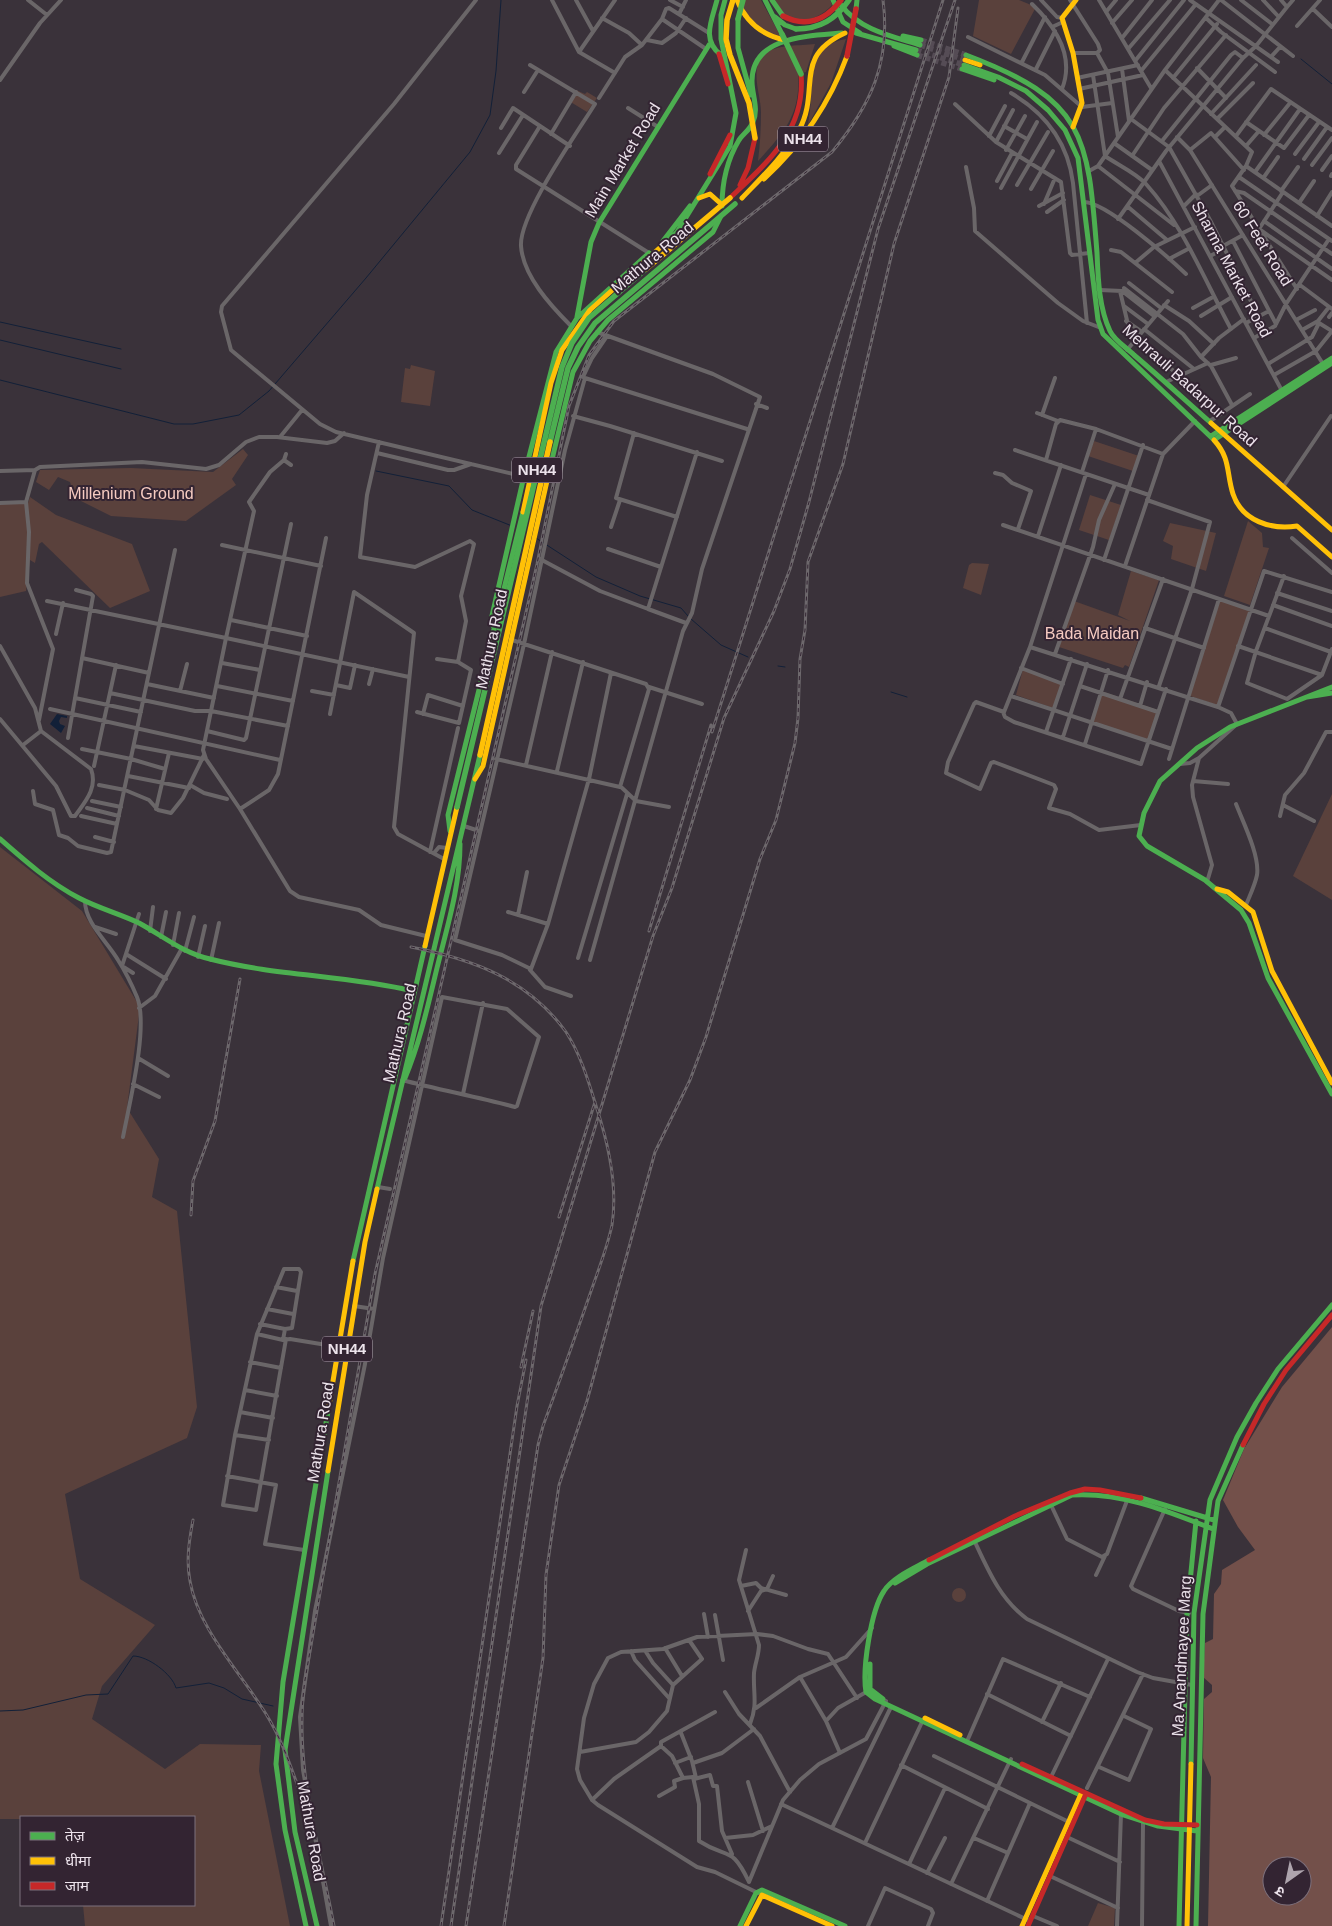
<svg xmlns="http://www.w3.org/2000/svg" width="1332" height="1926" viewBox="0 0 1332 1926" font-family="Helvetica,'Noto Sans Devanagari',sans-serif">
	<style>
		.green { fill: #5a413c }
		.forest { fill: #73504a; fill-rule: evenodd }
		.water { fill: #122038 }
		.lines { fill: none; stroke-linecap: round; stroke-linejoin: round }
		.stream { stroke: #122038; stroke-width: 1 }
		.primary-tunnel { stroke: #554c55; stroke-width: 5.5; stroke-dasharray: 5.5 3; stroke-linecap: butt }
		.street { stroke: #6a6668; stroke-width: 4 }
		.fast { stroke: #4caf50; stroke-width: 5 }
		.slow { stroke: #ffc107; stroke-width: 5 }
		.jam { stroke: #c62828; stroke-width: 5 }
		.rail-casing { stroke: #6d686c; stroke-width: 3 }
		.rail { stroke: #332432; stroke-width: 1; stroke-dasharray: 4; stroke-linecap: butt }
		.fast-bridge { stroke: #4caf50; stroke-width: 5.5 }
		.slow-bridge { stroke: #ffc107; stroke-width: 5.5 }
		.jam-bridge { stroke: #c62828; stroke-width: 5.5 }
		.labels { text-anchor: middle; stroke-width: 4; stroke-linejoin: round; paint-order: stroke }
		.shield { fill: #332432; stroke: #b4a9b4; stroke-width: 1 }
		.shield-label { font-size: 15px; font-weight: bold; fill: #ece2eb }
		.street-label { font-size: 16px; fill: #ece2eb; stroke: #332432 }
		.park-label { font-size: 16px; fill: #f6cbc1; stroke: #332432 }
	</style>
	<rect width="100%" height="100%" fill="#3a323a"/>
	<path class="green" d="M740,0h21l20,37c-21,-6 -33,-17 -41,-37z
		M775,0h55l2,5c-11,13 -34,22 -48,9 -4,-4 -6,-10 -9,-14z
		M979,0h40l17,7 -25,47 -38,-18z
		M846,39l-15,44 -23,42c1,-9 3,-19 3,-28 2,-29 1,-52 35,-58z
		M815,44l-9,28 -8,2c3,40 -14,59 -40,87 2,-16 3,-33 3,-49 0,-18 -13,-45 5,-59 13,-9 34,-7 49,-9z
		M576,90l9,4 2,-2 10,6 -10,14 -18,-11z
		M411,365l24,6 -5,35 -29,-4 4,-34 5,1z
		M1094,441l45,15 -6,15 -45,-15z
		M243,449l5,6 -16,24 4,6 -50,36 -75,-5 -36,-18 -5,-16 -12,-5 -9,13 -13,-8 4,-12 91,-2 82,4z
		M1090,495l31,10 -12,35 -30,-10z
		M30,497l26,18 76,29 18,47 -40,17 -68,-66 -3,2 -4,19 -5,-3 -4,31 -26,6v-94h28z
		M1248,521l14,12 1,14 6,1 -19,57 -26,-9z
		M1170,523l46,10 -10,38 -35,-12 2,-13 -10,-5z
		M972,563l17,1 -8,31 -18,-7 6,-23z
		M1131,571l28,9 -30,87 -4,-2 -2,3 -64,-21 15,-46 56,20 -12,-6z
		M1220,600l30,10 -33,95 -27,-9z
		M1023,669l39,13 -9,26 -37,-13z
		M1101,691l57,19 -9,30 -59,-19z
		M1332,794v106l-39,-24z
		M0,847l82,64 58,96 -13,101 32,51 -7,38 25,14 20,196 -10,31 -122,56 15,85 75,46 -53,61 -10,33 73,50 35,-25 61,1 -2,26 31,155h-205l-2,-21h111v-88h-173v2h-21z
		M952 1595a7 7 0 1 1 14 0a7 7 0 1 1-14 0Z
		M1098,1903l17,5 -1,18h-26z"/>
	<path class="forest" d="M1332,1327v599h-124l3,-149 -8,-19 1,-59 8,-7v-7l-9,-8 2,-34 8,-4 1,-45 7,-10 1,-14 33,-20 -17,-23 -15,-27 21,-51 38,-62zM1272,1866h30v30h-30z"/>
	<path class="water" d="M57,714l10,2v2l-6,-1 -2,4 1,3 5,2 -4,7 -11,-9z"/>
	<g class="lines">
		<path class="stream" d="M1301,59l31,25
			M0,322l121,27
			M0,340l121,29
			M0,380l174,44h19l46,-9 30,-24 97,-113 104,-126 20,-37 6,-44 5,-71
			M376,471l73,15 23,24 40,16
			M536,538l60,39 44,19 41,12 7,8
			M691,619l30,26 27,12
			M778,666l7,1
			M891,692l16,5
			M0,1711l23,-1 63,-15 22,-1 25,-38c15,0 39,18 43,32l33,-5 15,5 18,11 31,7"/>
		<path class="primary-tunnel" d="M921,40l45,15
			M920,45l45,15
			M916,50l48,15
			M917,55l45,14"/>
		<path class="street" d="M28,0l19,15
			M476,0l-82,104 -172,202 -1,6 10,38 89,74 16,8 194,46
			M552,0l27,52 36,21
			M576,0l17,31
			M670,0l13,7
			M1041,0l16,17 5,1
			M1070,0l28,44 2,6 -3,3
			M1099,0l52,88
			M1190,0l88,62
			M1221,0l72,56
			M1241,0l31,24
			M1263,0l15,16
			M1032,4c24,23 43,52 30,85
			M1287,7l6,-7
			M1313,9l19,18
			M1106,12l10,-12
			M679,14l7,-14
			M602,18l27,15 13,12
			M1206,18l15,14 54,40
			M662,19l4,-10 3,-1 40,25
			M1112,23l20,-23
			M1297,26l23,-26
			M1052,27l11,-5
			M968,37l77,38 37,32 30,-4
			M1122,38l30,-38
			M647,40l15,3 14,-10 10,-15
			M1128,49l42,-49
			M579,52l36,-52
			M1073,53h24l11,20 10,64
			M1271,57l9,-10
			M1135,61l49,-61
			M1022,62l23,-45
			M530,65l65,39c-18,29 -76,111 -74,142 2,30 30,60 50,80
			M1197,68l29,30
			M1036,69l19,-38
			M1122,69l7,52
			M1165,70l87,82 -6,14 -14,20 27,43 73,51
			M1141,71l55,-67
			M1093,75l12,81c13,9 31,17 41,28 37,41 59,97 85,145
			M1077,78l61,-13
			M1173,78l44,-54
			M0,80l40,-57 21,-23
			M1079,89l64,-14
			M524,92l14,-22
			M1011,93c34,20 57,50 62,90l14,140
			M599,98l26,-41 17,-12 20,-26 44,30
			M955,104l41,38 65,40 9,71 2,2 17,-2
			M628,108l30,19
			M1211,114l45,-49
			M1131,119l38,28 41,73 56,111
			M1217,119l36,-36
			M1246,122l38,26 25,-33
			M540,126l-24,39v4l133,84
			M1004,126l23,13
			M501,128l12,-20 57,38
			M551,134l25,-42
			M1264,135l26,-32
			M989,136l16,-30
			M1236,136l35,-47 61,41
			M1177,137l13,13 133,214
			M1215,137l10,-10
			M1162,141l69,-86 4,-3 8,6
			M996,142l17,-32
			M1114,143l38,27
			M1246,146l13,-15
			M1006,150l19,-34
			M1190,150l21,-17 33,37
			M499,153l24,-38
			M1295,154l24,-32
			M1132,156l32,-48 62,-73
			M1304,159l23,-32
			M1159,161l122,228
			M1312,165l20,-27
			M1098,166l76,59
			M1246,166l86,60
			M966,167l8,41 1,23 83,72 25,18 18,7
			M1322,170l10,-14
			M1089,171l9,-5 67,-96 54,-70
			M1255,172l45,-63
			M1331,176l1,-2
			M1239,177l93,64
			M1264,177l14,-20
			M997,181l15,-28
			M1017,185l31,-53
			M1001,188l36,-66
			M1031,189l22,-38
			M1235,191l9,2 88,61
			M1281,191l17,-24
			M1197,196l15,-11
			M1084,202c22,0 84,55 102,72
			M1299,203l15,-22
			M1044,204l11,-26
			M1039,206l24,-13
			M1127,206l40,34
			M1184,206l12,-12
			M1047,212l17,-12
			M1317,216l15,-24
			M1118,219l48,-68 77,-93 13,-12 31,-39 -6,-7
			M1264,221l68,48
			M1259,229l24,-37
			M1261,232l36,57
			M1233,241l43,83
			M1223,246l20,-11
			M1154,247l41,-20
			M1111,250l10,2 51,40
			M1210,256l14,-7
			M1169,259l19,-10
			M1135,263l19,-16
			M1129,283l32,25
			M1300,285l32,24
			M1124,288l59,46 18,23 10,9 21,39
			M1100,290l22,1 32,25
			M1120,291l11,46 49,39
			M1164,305l25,16 25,23
			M1124,306l24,18
			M1193,308l20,-11
			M1201,316l31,-19
			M1329,317l3,-4
			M1296,320l19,-10
			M1126,321l16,11
			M1246,323l23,-12
			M1144,329l50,40
			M1302,330l16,-9 11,-14
			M1254,338l21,-12 11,-22 43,-65
			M1127,350l41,-49
			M1201,357l18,-19 25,-19
			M1268,364l44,-27 7,-14
			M1211,365l25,-7
			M1274,375l42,-24 16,-20 -13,-8
			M585,378l-2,-1 9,-19 15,-22
			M1166,382l42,-19
			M756,404l11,4
			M1037,413l21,8
			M1042,415l13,-37
			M573,416l37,10 112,35
			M1210,421l40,-27
			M634,433l-18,65 61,19
			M280,437l22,-27
			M379,442l-12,53 -7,62 55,10 55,-26 4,3 -13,52 5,25 -8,41 13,8 -12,53 -42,-11
			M1015,450l134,45
			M377,453l71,17h6l17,-6
			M284,460l7,5
			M1046,460l10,-36 4,-4 36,9 67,25
			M0,471l35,-1
			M1082,472l14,-43
			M995,473l8,2 9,8 19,8 -13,38
			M1283,487l48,-71
			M1147,500l63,22 -18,67 -33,97
			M26,502l3,30 -2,51 26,66 -14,71
			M0,503l26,-1 9,-32 5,-3 102,-5 64,7 13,-4 27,-23 13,-5h18l50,6 8,-2 9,-8
			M1003,525l266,91
			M611,527l9,-27
			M1038,536l23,-71
			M1292,538l40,35
			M222,545l99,21
			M608,549l53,18
			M540,559l60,32 48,18 49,-157
			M1104,560l39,-115
			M1125,566l38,-112 32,-33
			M1284,576l-28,75 -9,32 40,16 35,-24 10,-26
			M1277,593l55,18
			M47,601l179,37 28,-127 -5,-9 21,-30 14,-12 2,-6
			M1273,605l59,21
			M648,609l38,14
			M231,620l76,16
			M1145,628l59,20
			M1265,628l66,24
			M56,634l7,-31
			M0,646l35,62 6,23 50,38c7,19 -6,33 -16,47h-4l-15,-30 -56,-67
			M1238,646l84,29
			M1030,647l56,-173
			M1055,654l38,-107 6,-27 16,-36
			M82,658l67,15
			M437,659l21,3
			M222,663l38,7
			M1021,668l42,16
			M409,677l-183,-39 -23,112 3,9 34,50 50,82 9,6 60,13 22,15 45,11
			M147,684l67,14
			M369,684l4,-15
			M336,685l14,3 5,-23
			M217,686l76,15
			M1080,686l78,26
			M649,687l53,17
			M180,691l7,-27
			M312,691l22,4
			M110,693l85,18h16l77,15
			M1011,696l161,53
			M75,698l66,14
			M1120,699l43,-120
			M1140,706l7,-24
			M50,709l230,51
			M1003,712l2,5 9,5 127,42 25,-75
			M330,714l24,-122 60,41 -20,194 4,7 46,25
			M423,714l5,-19 35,11
			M207,731l37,9 2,-2 45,-214
			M1046,732l25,-73
			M1063,737l24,-73
			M68,738l25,-142 -2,-2 -15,-4
			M1085,744l23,-74
			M23,745l18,-14
			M134,746l69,13
			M82,749l49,10 34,10
			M496,759l124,28 29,-98 -3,-5 -134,-44
			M1169,759l50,-160
			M1180,764l10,-1 9,-5
			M526,765l26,-113
			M94,766l22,-101
			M557,771l26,-109
			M128,776l61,12
			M1193,781l35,3
			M99,785l26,5 24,10 9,10 13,3 12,-15 21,-43
			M190,785l14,8 23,6
			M620,786l16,15 33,6
			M33,791l2,13 18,6 6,25 9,3 10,8 29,7 4,-1 64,-302
			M92,801l29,6
			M1236,804c7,18 24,52 21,71 -2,10 -7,20 -11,30
			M1283,805l31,16
			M87,808l32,8
			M156,809l13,-56
			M240,809l29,-19 9,-16 48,-236
			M81,816l36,8
			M1280,816l5,-21 19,-22 22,-41h6
			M1141,825l-42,5 -29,-16 -21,-6 7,-19 -2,-4 -60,-23 -3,1 -11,26 -34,-16 2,-11 26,-58 2,-2 28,10 26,-65 188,60 46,-136 68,21
			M464,826l15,5
			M95,837l19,5
			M430,852l28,-124
			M434,853l5,-6 8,1
			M1207,882l5,-17 -19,-68 -1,-12 7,-27 38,-34 -6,-11 -13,-6
			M85,901c0,22 22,40 33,59 7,11 14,25 19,37 12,29 -8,108 -14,140
			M508,912l40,12 41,-145 22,-106
			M518,915l9,-43
			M548,924l-17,45 -29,-14 -47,-15 69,-296 41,-194 20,-72 162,51
			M95,927l21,7
			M150,931l3,-24
			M161,937l5,-25
			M173,945l6,-32
			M185,951l9,-34
			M126,954l40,25
			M198,957l7,-31
			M578,958l49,-164
			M211,960l8,-37
			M590,960l93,-329 9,-18 10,-44 58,-172 -47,-23 -116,-42
			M530,970l15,17 26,9
			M133,973l-11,-7 17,-52
			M139,1008l16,-12 26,-46
			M138,1058l30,18
			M133,1084l26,13
			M463,1094l20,-91
			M378,1187l12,2
			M276,1287l21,4
			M354,1306l20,3
			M267,1309l26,5
			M260,1324l25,5
			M257,1334l27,-65h15l2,3 -9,56 -7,1 -2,11
			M286,1339l-30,171 -33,-5 12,-70 22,-101 26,6 7,-1 49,8
			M250,1362l31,6
			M245,1390l32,6
			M240,1412l33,6
			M235,1435l34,5
			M227,1476l49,9 -11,59 39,6
			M1051,1505l16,34 35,18 5,-3 21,-56
			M1165,1509l-34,77 2,3 46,22 10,2
			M974,1540c14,30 26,59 53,79l110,53 16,6 39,7
			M746,1550l-7,30 20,65c0,10 -4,18 -5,28 -1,21 4,31 -4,51
			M1096,1575l9,-19
			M741,1586l15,-3 5,5 25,7
			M748,1611l13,-20 6,-2 6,-13
			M704,1614l4,23
			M715,1615l8,45
			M665,1648l17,28
			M631,1651l4,9 34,38
			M646,1652l7,11 20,22
			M800,1677l26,44 14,32
			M725,1692l14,22 21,22 30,56
			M987,1694l84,42
			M756,1708l44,-31 46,-20 26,-29
			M826,1721l12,-13 30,-17
			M1042,1722l19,-39
			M681,1733l11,28 4,17
			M968,1739l35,-80 87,38
			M661,1746v-4l54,-30
			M580,1752l56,-10 13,-10 18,-21 6,-26 29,-26 -13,-19
			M934,1756l137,67
			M675,1763l16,-6
			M693,1763l29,-10 32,-24
			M901,1765l87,44
			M1099,1767l30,13 22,-51 -27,-13
			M1051,1777l57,-118
			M694,1779l16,-4 3,11h4l5,45 10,23
			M748,1782l15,49
			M1087,1788l56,-114
			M659,1796l16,-9 -1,-6 9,-3
			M592,1800l22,-21 47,-33 11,10 11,22 10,-1 6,27v37c29,19 32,3 50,41
			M781,1804l249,117
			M832,1828l59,-121
			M1067,1837l53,25
			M725,1838l28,-3 19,-9
			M974,1838l34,15
			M865,1843l58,-123
			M909,1864l36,-76
			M927,1873l18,-35
			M1050,1876l68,32
			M749,1882l34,-82 17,-20 19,-16 47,-25 20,-38
			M951,1884l60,-125
			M758,1893l-43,-21 -18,-5 -99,-62 -6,-5 -12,-20 -3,-11 7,-51 10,-34 14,-26 13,-6 42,-3 34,-12 60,-3 16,2 35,13 20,5 29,44
			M987,1901l43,-98
			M1033,1916l24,10
			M331,1926l-28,-156 -3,-53 15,-106 50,-247 18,-106 59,-261 65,12 32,28 -22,69 -2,1c-37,-10 -75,-17 -113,-27
			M868,1926l17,-38 46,21 2,4 -5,13
			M1117,1926l4,-112
			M1142,1926l1,-103"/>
		<path class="fast" d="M717,0c-5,20 -16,40 4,55
			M765,0l17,34
			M772,0l11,16
			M833,0l10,22 17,11
			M841,5c19,25 50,31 79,40
			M856,9l1,-9
			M775,17l10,8 11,4
			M738,19v29l13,47
			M856,33l60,17
			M903,36l18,4
			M894,46l23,9
			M966,55c119,45 122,79 131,198 1,25 2,55 13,78 4,9 17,17 24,24 26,22 51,45 77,68
			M964,65l34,12 28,14 22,19 17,20 13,28 20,162 5,14 111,106
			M962,69l32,11
			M722,206c0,-23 5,-46 17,-66 4,-6 11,-10 14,-18 6,-13 -1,-27 -1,-41 0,-45 57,-45 90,-48
			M663,241l27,-35
			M663,245l14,-13 53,-86 6,-33 -15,-74v-24l4,-15
			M577,317l14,-75 8,-19 110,-178
			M1211,436l121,-78
			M1214,440l118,-77
			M549,472l24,-100 17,-31 18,-21 105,-88 8,-16
			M493,626l-2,-6 33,-144 32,-124 21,-34 72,-65
			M1332,687l-102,40 -33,21 -37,33 -16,32 -5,23 8,10 58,34 36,30 8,13 19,55 64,116
			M1307,697l25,-4
			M450,831l-2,-16 75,-303
			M0,839c25,22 50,44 79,59 19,10 41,16 60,25 24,13 44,30 71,36 66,17 136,16 203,32
			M405,1078c15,-36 23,-73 32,-110 10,-41 23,-81 23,-124
			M377,1189l103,-434
			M353,1261l72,-315
			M1141,1498l73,22
			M929,1560c-14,8 -36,17 -45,31 -13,19 -22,78 -18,101l9,7 246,115 37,12 39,5
			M895,1583l32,-19 145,-69c50,-3 95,16 141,34
			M870,1664v25l13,10
			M1191,1764l3,-151 16,-113 27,-63 19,-34 22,-34 54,-64
			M306,1926l-21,-96 -9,-66 7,-82 45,-271
			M317,1926l-22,-94 -10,-82 43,-279
			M740,1926l16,-33 6,-3 83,36
			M1179,1926l8,-313 9,-92
			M1196,1926l7,-312 15,-113 25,-56"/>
		<path class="slow" d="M737,0c9,22 24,35 48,40
			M965,60l15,5
			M1073,127l9,-24 -9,-50 -11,-35 14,-18
			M764,179c38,-35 65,-74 83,-123
			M699,198l11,-4 10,9
			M742,198c20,-21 42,-42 57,-68 22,-40 -7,-73 46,-97
			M1211,423l121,107
			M1214,440c17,19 12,32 19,54 9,27 38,36 64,32l35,31
			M523,512l28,-129 11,-33 28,-40 73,-65
			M475,779l8,-13 66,-294
			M1217,889l11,3 25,20 19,59 60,112
			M425,946l32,-139
			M328,1411l25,-150
			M328,1471l37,-229 12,-53
			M925,1718l35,17
			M746,1926l16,-31 70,31
			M1022,1926l59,-132
			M1187,1926l4,-162"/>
		<path class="jam" d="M719,54l9,30
			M710,174l20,-39
			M740,185l8,-17 7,-30
			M732,196c37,-35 74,-67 69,-122
			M1243,1445l21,-41 22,-34 46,-55
			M929,1560l86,-44 55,-23 15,-4 15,1 41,8
			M1022,1764l123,56 19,4 33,1
			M1028,1926l57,-130"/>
		<g class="rail-casing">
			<path id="rail" d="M712,732l231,-732
				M649,931l62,-206
				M411,947c61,12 117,32 155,85 15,23 23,51 31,77 12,37 21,77 15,116 -5,24 -15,48 -23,72 -15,43 -30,86 -46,129l-5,19 -72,481
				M191,1215l2,-34 22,-60 25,-142
				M559,1217l36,-115
				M521,1367l12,-56
				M193,1520c-4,21 -7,41 -3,61 8,48 51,92 76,133 18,29 28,62 40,95
				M334,1926c-15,-81 -41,-163 -29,-246l70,-406 162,-710 32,-158 20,-51 25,-34 218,-169c39,-47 59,-90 51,-152
				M441,1926l76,-520 9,-46
				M451,1926l90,-620 112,-370 19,-48 52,-170 50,-107 16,-42 19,-67 69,-273 77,-229
				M504,1926l39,-268 3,-83 13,-90 28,-84 68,-249 35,-72 16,-43 54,-178 16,-39 19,-77 3,-25 2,-59 5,-29 3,-68 35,-98 51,-220 55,-167 9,-69"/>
		</g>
		<use href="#rail" class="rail"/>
		<path class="fast-bridge" d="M738,19l5,-19
			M796,29c24,0 40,-10 53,-29
			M782,34l19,40
			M550,442l18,-74 10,-21 17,-24 140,-119
			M457,807l105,-440 10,-24 17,-25 57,-49"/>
		<path class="slow-bridge" d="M733,0l-6,20 -1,19 4,16 19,48 6,35
			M646,269l84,-71
			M480,755l70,-313"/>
		<path class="jam-bridge" d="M783,16c23,12 43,4 58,-16
			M847,56l9,-47"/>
	</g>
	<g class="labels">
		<g class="shield">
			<rect x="778" y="126.5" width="50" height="25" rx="4"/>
			<rect x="512" y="457.5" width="50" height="25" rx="4"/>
			<rect x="322" y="1336.5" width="50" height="25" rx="4"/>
		</g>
		<g class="shield-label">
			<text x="803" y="144">NH44</text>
			<text x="537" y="475">NH44</text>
			<text x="347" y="1354">NH44</text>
		</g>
		<g class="street-label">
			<text transform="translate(622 160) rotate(-59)" y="6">Main Market Road</text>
			<text transform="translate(1263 243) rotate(58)" y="6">60 Feet Road</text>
			<text transform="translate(652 257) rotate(-40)" y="6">Mathura Road</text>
			<text transform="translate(1232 269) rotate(62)" y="6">Sharma Market Road</text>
			<text transform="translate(1190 385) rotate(42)" y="6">Mehrauli Badarpur Road</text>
			<text transform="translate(491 639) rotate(-78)" y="6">Mathura Road</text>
			<text transform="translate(399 1033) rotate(-77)" y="6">Mathura Road</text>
			<text transform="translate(320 1432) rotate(-81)" y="6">Mathura Road</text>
			<text transform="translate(1181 1656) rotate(-87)" y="6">Ma Anandmayee Marg</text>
			<text transform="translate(312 1831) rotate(80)" y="6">Mathura Road</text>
		</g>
		<g class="park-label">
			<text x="131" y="499">Millenium Ground</text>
			<text x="1092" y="639">Bada Maidan</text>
		</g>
	</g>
	<rect x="20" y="1816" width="175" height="90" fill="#332432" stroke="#7d707c"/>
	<rect x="30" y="1832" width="25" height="8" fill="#4caf50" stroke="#7d707c"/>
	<text x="65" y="1841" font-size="15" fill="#ece2eb">तेज़</text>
	<rect x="30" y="1857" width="25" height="8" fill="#ffc107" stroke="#7d707c"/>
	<text x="65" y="1866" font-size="15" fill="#ece2eb">धीमा</text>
	<rect x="30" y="1882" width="25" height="8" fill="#c62828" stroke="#7d707c"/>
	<text x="65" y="1891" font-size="15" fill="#ece2eb">जाम</text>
	<g transform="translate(1287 1881) rotate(213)"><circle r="24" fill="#332432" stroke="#7d707c"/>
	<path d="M0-4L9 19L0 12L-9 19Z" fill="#aea4ad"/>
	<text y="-8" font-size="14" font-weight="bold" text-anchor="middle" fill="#ece2eb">उ</text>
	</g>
</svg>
